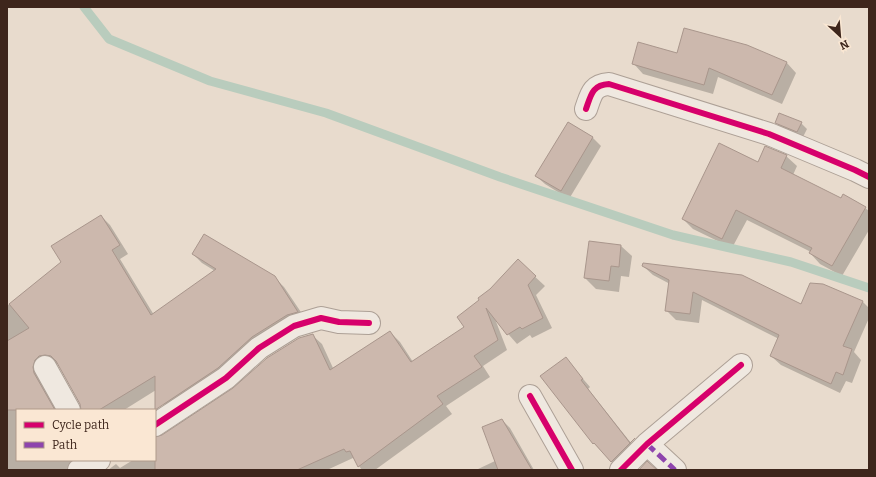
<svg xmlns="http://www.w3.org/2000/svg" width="876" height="477" viewBox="0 0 876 477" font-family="Bitter,serif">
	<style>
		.shadow { fill: #0003 }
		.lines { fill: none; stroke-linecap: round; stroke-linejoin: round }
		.stream { stroke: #b9ccbd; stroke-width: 9 }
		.building { fill: #ccb8ad; stroke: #a9968c }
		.minor-casing { stroke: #ada096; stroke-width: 24 }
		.minor { stroke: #efe8e0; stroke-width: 22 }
		.quiet { stroke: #8e44ad; stroke-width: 5; stroke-dasharray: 10 5; stroke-linecap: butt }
		.cycleway-casing { stroke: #fae7d3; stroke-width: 8 }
		.cycleway { stroke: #d6006c; stroke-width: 6 }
	</style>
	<rect width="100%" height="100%" fill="#e8dbcd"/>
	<path class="shadow" d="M787,63l9,10 -14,31 -64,-27 -5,17 -70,-20 -9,-10z
		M568,123l25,15 8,8 -32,53 -24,-15 -9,-8z
		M776,123h25l6,6 -4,8 -22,-9z
		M786,156l11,10 -4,9 48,24 24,9 4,3v19l-27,46 -22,-12 -10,-11 1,-1 -64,-32 -15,28 -39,-19 -10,-10 75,-56z
		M101,216l9,9 18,29 -8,5 34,56 61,-44 -13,-8 -9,-9 81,23 10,10 23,34 -133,92 -10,-9 -8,-14 -32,20h-42l-1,-6 -22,-40h-3l2,46h-41v50h63l1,10h-74v-164l56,-44z
		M621,246l11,10 -3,21 -8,-1 -2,16 -23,-3 -11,-11z
		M518,261l27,25 -9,9 16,33 -20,10 -2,-3 -13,9 -22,-25 12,31 -24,16 7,11 -44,29 6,8 -77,56h-13l-9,-12 -26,12h-219l8,-6 4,4 13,-8h22v-14l7,-10 150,-101 10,9 11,24 57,-36 10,10 13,20 52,-35 16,-26z
		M643,266l158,40 62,-4 6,6v10l-15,34 7,8 -9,23 -6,-2 -6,12 -59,-28 -10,-9 8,-17 -77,-39 -3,23 -23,-3 -10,-10 4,-26 -17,-9z
		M566,359l24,28 -2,2 43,54 4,-3 7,7 -22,23 -26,-27z
		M502,420l8,8 24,42h-58l19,-9z"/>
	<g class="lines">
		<path class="stream" d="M84,7l25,32 101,42 116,32 174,64 173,58 118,27 78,26"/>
	</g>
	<path class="building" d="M684,28l63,17 40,17 -15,33 -63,-27 -5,17 -72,-21 6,-22 39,11z
		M779,113l23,9 -5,10 -22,-9z
		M568,122l25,15 -32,54 -26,-15z
		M719,143l39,19 7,-16 22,9 -6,13 60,30 2,-4 23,13 -34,59 -23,-13 3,-5 -76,-38 -14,29 -40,-20z
		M101,215l19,30 -8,5 39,65 65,-46 -24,-15 12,-20 71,42 23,36 -11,3 -35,22 -34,31 -63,42v-34l-56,34h-18l-1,-6 -24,-43 -5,-5 -6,-1 -6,1 -4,4 -2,7 1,6 21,37h-48v-69l22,-13 -20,-24 52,-42 -10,-16z
		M589,241l32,4 -2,22 -8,-1 -2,15 -25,-3z
		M518,259l18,17 -8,9 15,33 -21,11 -2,-2 -13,8 -21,-27 12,32 -24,16 8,11 -45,29 6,8 -85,63 -8,-16 -4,1 -2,-3 -47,21h-142v-33l7,-2 71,-47 34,-30 32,-20 14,-4 17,36 60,-39 21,31 53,-35 -7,-10 22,-17 -1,-2 12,-9z
		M643,263l99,12 59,29 9,-21 13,1 40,17 -20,45 9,3 -9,26 -7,-3 -5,12 -61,-28 9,-21 -86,-43 -3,22 -25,-3 4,-31 -27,-14z
		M566,357l17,22 -2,1 49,63 5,-5 -24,24 -17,-19 -1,1 -53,-68z
		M502,419l30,51h-34l-16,-43z
		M647,461l10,9h-18z"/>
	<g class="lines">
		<g class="minor-casing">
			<path id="minor" d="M586,109c5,-14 6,-24 23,-25l160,50 86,36 14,7
				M45,367l24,43
				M530,396l42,74
				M155,425l71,-47 33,-30 35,-22 27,-8 18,4 30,1
				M647,444l28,26
				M79,470l20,-10
				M621,470l26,-26 94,-79"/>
		</g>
		<use href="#minor" class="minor"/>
		<path class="quiet" d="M647,444l28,26"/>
		<g class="cycleway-casing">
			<path id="cycleway" d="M586,109c5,-14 6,-24 23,-25l160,50 86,36 14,7
				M530,396l42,74
				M155,425l71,-47 33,-30 35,-22 27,-8 18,4 30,1
				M621,470l26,-26 94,-79"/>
		</g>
		<use href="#cycleway" class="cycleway"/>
	</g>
	<rect width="876" height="477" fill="none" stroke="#3e261c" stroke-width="16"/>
	<rect x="16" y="409" width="140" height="52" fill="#fae7d3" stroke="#af9a8a"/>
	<rect x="24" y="422" width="20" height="6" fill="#d6006c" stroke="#af9a8a"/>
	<text x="52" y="429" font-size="12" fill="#3e261c">Cycle path</text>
	<rect x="24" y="442" width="20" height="6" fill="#8e44ad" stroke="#af9a8a"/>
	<text x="52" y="449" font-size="12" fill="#3e261c">Path</text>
	<g transform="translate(840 36) rotate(154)" stroke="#fae7d3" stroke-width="3" paint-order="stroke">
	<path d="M0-3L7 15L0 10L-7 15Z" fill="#3e261c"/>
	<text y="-6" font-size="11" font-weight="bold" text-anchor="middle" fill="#3e261c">N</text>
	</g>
</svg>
